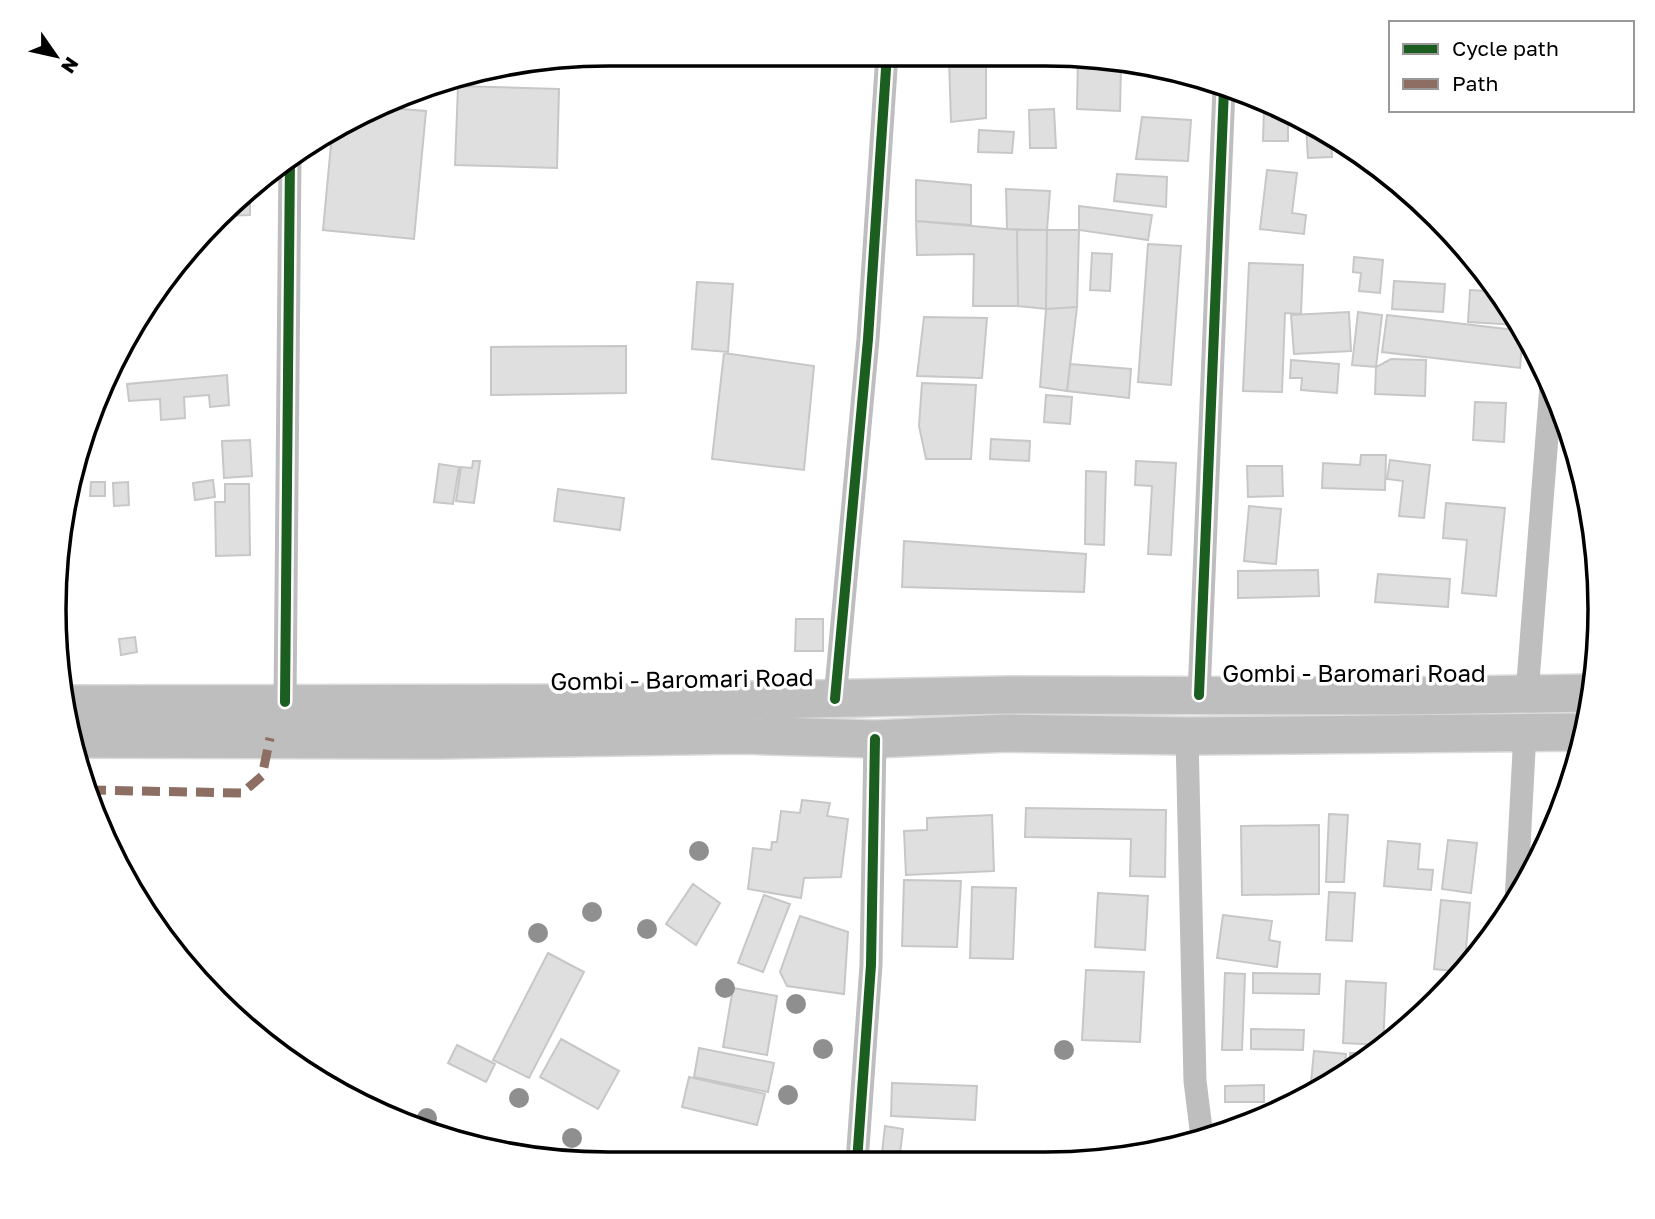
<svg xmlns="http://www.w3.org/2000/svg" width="1655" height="1219" viewBox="0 0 1655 1219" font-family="'Golos Text',sans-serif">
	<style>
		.building { fill: #dfdfdf; stroke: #c7c7c7; stroke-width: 2 }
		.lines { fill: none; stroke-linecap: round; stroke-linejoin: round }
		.primary-casing { stroke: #dbdbdb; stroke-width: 40 }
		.street { stroke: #bebebe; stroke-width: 23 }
		.primary { stroke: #bebebe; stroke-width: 37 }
		.quiet { stroke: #8d6e63; stroke-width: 9; stroke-dasharray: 18 9; stroke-linecap: butt }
		.cycleway-casing { stroke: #fff; stroke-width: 15 }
		.cycleway { stroke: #1b5e20; stroke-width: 10 }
		.tree { fill: #8f8f8f }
		.labels { text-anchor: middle; stroke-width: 7; stroke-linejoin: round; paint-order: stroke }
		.street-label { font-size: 24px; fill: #000; stroke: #fff }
		.rim { fill: none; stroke: #000; stroke-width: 3.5 }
	</style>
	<rect width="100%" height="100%" fill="#fff"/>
	<path class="building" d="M986,58v60l-35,4 -2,-63z
		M1078,58l43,6 -1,47 -43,-2z
		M458,86l101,3 -2,79 -102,-3z
		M1264,107l24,11v23h-25z
		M389,108l37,3 -12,128 -91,-9 9,-96z
		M1054,109l2,39h-26l-1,-38z
		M1142,117l49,3 -3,41 -52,-2z
		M1306,126l25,11 1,20 -24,1z
		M979,130l35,2 -2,21 -34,-1z
		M1267,170l30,3 -5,40 14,2 -2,19 -44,-5z
		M1117,174l50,3 -1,30 -52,-6z
		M916,180l55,5v40l-55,-4z
		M1006,189l44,2 -3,39 -40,-1z
		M250,193v22l-26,1z
		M1079,206l73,9 -4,25 -69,-10z
		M916,221l101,9 1,76h-45l1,-52 -57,1z
		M1017,230h30l-1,79 -28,-3z
		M1047,230h32l-2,77 -31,2z
		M1148,244l33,2 -10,139 -33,-3z
		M1092,253l20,1 -2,37 -20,-1z
		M1354,257l29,3 -3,33 -21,-2 2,-18 -8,-1z
		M1249,263l54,2 -2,49 -16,-1 -3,79 -39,-1z
		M1394,281l51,3 -2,28 -51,-3z
		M697,282l36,2 -5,68 -36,-3z
		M1470,290l29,2 18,33 -49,-3z
		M1077,307l-10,84 -27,-4 6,-78z
		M1349,312l2,39 -57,3 -3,-39z
		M1358,312l24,3 -6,52 -24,-2z
		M1387,315l136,16 -3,37 -138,-16z
		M924,317l63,1 -5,60 -65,-2z
		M626,346v47l-135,2v-48z
		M724,353l90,13 -10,104 -92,-11z
		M1391,359l35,1 -1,36 -50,-2 1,-27z
		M1291,360l48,4 -2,29 -36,-3 1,-12h-12z
		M1070,364l61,5 -2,29 -62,-7z
		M227,375l2,30 -19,2 -1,-12 -25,2 1,21 -24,2 -1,-21 -31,2 -2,-17z
		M922,383l54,2 -5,74h-45l-7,-33z
		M1046,395l26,2 -2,27 -26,-2z
		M1475,402l31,1 -2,39 -31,-2z
		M991,439l39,2 -1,20 -39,-2z
		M250,440l2,36 -28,2 -2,-37z
		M1361,455h25l-1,35 -63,-2 1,-25 37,2z
		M1390,460l40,5 -6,53 -25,-2 4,-35 -16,-2z
		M473,461h7l-6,42 -18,-2 5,-34 11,1z
		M1136,461l40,2 -5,92 -23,-1 4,-68 -17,-1z
		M439,464l20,3 -6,37 -19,-2z
		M1247,466h35l1,30 -35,1z
		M1086,471l20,1 -2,73 -19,-1z
		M213,480l2,17 -20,3 -2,-17z
		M91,482h14v14h-15z
		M128,482l1,23 -15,1 -1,-23z
		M225,484h24l1,71 -34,1 -1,-54h10z
		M558,489l66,9 -4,32 -66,-9z
		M1446,503l59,5 -9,88 -34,-3 5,-53 -24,-2z
		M1249,506l32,3 -5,55 -32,-3z
		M904,541l182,13 -2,38 -182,-5z
		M1318,570l1,26 -81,2v-27z
		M1378,574l72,5 -2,28 -73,-5z
		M796,619h27v32h-28z
		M135,637l2,15 -16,3 -2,-16z
		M802,800l28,3 -3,13 21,3 -7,58 -37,1 -3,20 -53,-9 5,-41 18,2 1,-8h5l4,-31 19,2z
		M1026,808l140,2 -1,67 -35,-1 1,-37 -106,-2z
		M1329,814l19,1 -4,67h-18z
		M992,815l2,56 -88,4 -2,-44 23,-1v-12z
		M1319,825v69l-77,1 -1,-69z
		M1448,840l29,3 -6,50 -29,-4z
		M1388,841l32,3 -2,25 15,1 -2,20 -47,-4z
		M904,880l57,1 -4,66 -55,-1z
		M693,884l27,19 -24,42 -30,-21z
		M972,887l44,1 -3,71 -43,-1z
		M1329,892l26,1 -3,48 -26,-1z
		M1098,893l50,3 -3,54 -50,-3z
		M764,895l26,9 -27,68 -25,-9z
		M1441,900l29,3 -6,69 -30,-3z
		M1223,915l49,6 -3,19 11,2 -3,25 -60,-9z
		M800,916l48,16 -4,62 -57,-8 -7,-14z
		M548,953l36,19 -55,106 -36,-18z
		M1086,970l58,2 -4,70 -58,-2z
		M1225,973l20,1 -3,76h-20z
		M1253,973l67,1 -1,20 -66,-1z
		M1346,981l40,2 -3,62 -40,-2z
		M733,988l44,8 -10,59 -44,-8z
		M1251,1029l53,1 -1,20 -52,-1z
		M561,1039l58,32 -21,38 -58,-32z
		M457,1045l38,19 -9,18 -38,-19z
		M699,1048l75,15 -6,29 -74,-15z
		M1314,1051l32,3 -2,19 -34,19z
		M1350,1053h13v9l-13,7z
		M689,1077l76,17 -8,31 -75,-18z
		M892,1083l85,3 -2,34 -84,-4z
		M1264,1085v17h-39v-16z
		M885,1126l18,3 -4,32 -18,1z"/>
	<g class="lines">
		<g class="primary-casing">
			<path id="primary" d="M65,704l542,-1 401,-8 403,1 182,-3
				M74,739l363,1 304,-5 134,4 132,-6 180,3 397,-4"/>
		</g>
		<path class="street" d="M1527,694l24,-309
			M1199,695l25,-606
			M835,699l33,-360 19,-285
			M285,702l5,-545
			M1187,736l8,345 7,56
			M1516,902l9,-170
			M857,1162l14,-197 4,-226"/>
		<use href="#primary" class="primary"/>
		<path class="quiet" d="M88,790l154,3 20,-17 8,-38"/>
		<g class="cycleway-casing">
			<path id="cycleway" d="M1199,695l25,-606
				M835,699l33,-360 19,-285
				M285,702l5,-545
				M857,1162l14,-197 4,-226"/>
		</g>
		<use href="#cycleway" class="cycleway"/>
	</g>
	<g class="tree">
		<circle cx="699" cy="851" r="10"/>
		<circle cx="592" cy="912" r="10"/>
		<circle cx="647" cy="929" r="10"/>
		<circle cx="538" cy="933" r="10"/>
		<circle cx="725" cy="988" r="10"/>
		<circle cx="796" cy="1004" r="10"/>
		<circle cx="823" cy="1049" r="10"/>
		<circle cx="1064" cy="1050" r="10"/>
		<circle cx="788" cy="1095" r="10"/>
		<circle cx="519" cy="1098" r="10"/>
		<circle cx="427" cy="1118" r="10"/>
		<circle cx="572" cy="1138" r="10"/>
	</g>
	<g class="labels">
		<g class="street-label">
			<text x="1354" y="682">Gombi - Baromari Road</text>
			<text transform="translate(682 680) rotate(-1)" y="8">Gombi - Baromari Road</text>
		</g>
	</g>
	<path d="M0 0H1655V1219H0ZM609 66H1045A543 543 0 0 1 1588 609V609A543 543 0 0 1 1045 1152H609A543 543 0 0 1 66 609V609A543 543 0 0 1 609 66Z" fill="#fff" fill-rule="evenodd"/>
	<path class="rim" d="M609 66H1045A543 543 0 0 1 1588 609V609A543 543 0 0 1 1045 1152H609A543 543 0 0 1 66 609V609A543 543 0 0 1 609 66Z"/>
	<rect x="1389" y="21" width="245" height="91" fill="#ffffff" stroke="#999999" stroke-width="2"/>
	<rect x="1403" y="44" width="35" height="10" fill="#1b5e20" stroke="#999999" stroke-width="2"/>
	<text x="1452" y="56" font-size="21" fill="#000000">Cycle path</text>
	<rect x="1403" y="79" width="35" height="10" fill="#8d6e63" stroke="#999999" stroke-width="2"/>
	<text x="1452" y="91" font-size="21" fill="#000000">Path</text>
	<g transform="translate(56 56) rotate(124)" stroke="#ffffff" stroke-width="5" paint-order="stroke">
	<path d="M0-5L12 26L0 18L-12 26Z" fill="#000000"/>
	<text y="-10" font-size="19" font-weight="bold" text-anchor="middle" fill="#000000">N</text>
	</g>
</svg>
